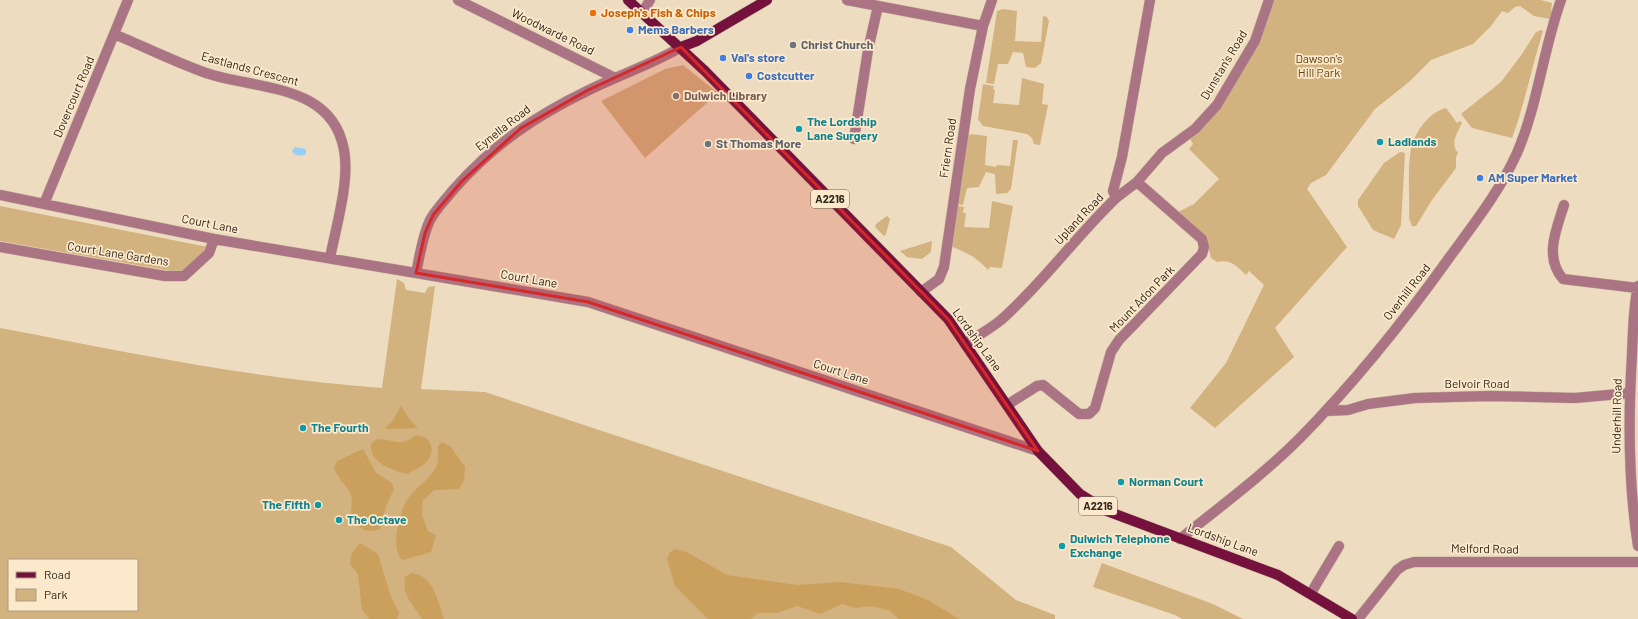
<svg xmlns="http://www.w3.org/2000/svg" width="1638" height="619" viewBox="0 0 1638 619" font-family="Barlow,sans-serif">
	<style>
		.green { fill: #d2b27e; fill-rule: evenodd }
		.forest { fill: #caa05c }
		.water { fill: #97d0f6 }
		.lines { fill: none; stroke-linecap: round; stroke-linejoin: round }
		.minor-casing { stroke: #c8b89f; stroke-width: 11 }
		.major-casing { stroke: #c8b89f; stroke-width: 11 }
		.minor { stroke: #ab7484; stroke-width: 10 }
		.major { stroke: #74113c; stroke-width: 10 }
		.marked { fill: #d62828; fill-opacity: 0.2; stroke: #d62828; stroke-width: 3; stroke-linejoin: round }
		.food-dot { fill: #e8710a; stroke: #fce9cc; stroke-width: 1.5 }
		.shop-dot { fill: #3f7fe0; stroke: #fce9cc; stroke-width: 1.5 }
		.worship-dot { fill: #6b7280; stroke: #fce9cc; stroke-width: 1.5 }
		.education-dot { fill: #8d6e63; stroke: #fce9cc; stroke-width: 1.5 }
		.culture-dot { fill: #0f9aa8; stroke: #fce9cc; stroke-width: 1.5 }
		.labels { text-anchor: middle; stroke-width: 3.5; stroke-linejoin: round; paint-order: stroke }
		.shield { fill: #fce9cc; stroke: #6c6252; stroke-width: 1 }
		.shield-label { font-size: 11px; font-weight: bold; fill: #2f281d }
		.food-label { font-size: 12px; font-weight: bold; fill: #c56008; stroke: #fce9cc; text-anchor: start }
		.shop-label { font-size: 12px; font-weight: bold; fill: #366cbe; stroke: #fce9cc; text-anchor: start }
		.street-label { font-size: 12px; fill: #2f281d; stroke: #fce9cc }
		.worship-label { font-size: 12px; font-weight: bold; fill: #5b616d; stroke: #fce9cc; text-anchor: start }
		.park-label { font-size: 12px; fill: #61450f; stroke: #fce9cc }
		.education-label { font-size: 12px; font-weight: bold; fill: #785e54; stroke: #fce9cc; text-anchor: start }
		.culture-label { font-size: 12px; font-weight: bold; fill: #0d838f; stroke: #fce9cc; text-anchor: start }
	</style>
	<rect width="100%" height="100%" fill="#eedcc0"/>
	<path class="green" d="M1269,0h272l11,3 -1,7h2l-3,9 -16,-3 -14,-10 -5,1 -7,6 -6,-2 -11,15 -18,18 -42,16 -22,22 -34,27 -49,66 -15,8 -4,6 40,58 -72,81 19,29 -79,71 -25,-20 36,-45 38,-78 -15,-14 -3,4c-9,-9 -16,-16 -29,-13l-6,-4 -3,-13 -32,-32 18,-9 25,-25 -30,-30 4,-5 -5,-9 26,-32 38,-62z
		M1003,9l14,2 -2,30 26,1 2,-26 4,1 2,4 -8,42 -6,5 -9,-1 -3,-14 -10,-1 -5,12h-10l-4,20 -8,-1 11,-72z
		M1541,30l2,1c-11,35 -18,72 -31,107l-40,-10 -11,-14 40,-32 21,-28 14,-22z
		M683,65l35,28 -73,65 -44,-57 64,-32z
		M1022,78l22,6 -2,20 6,1 -8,40 -6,-1 -2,-6 -5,-4 -44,-8 -5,-7 5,-35 11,2 -1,3 2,1 -2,13 26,2z
		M1446,108l11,15 3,-2 2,2c-5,10 -12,21 -4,30l-2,4v11l-24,32 -16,26h-4l-3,-8c1,-21 -2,-48 2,-69 3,-16 18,-37 35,-41z
		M971,134l16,2 -2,29 11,2 1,-2 13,1 3,-26h5l-7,49 -4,4 -11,1 -1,-20 -9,-2 -7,15 -12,1 -4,17 -7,-1 12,-68z
		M1400,152l5,1 -4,72 -7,14 -21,-9 -15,-24v-6l26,-37z
		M992,201l21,5 -11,62 -12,-1 -2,3c-11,-13 -23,-18 -38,-24l6,-40 8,1 -1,6h3l-2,14 25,1z
		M0,206l208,41 -19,22 -12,3 -177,-31z
		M887,216l3,3 -4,15 -2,2 -9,-9 1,-3z
		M932,241l-1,11 -9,7 -15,-2 -7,-6z
		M397,279l7,4 2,7 19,3 3,-6 7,-1 -14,103 64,3 466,155 65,53 39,15v4h-1055v-291c127,24 253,51 382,60zM9,560h128v50h-128z
		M1102,563l111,41 30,15h-61l-7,-4 -82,-28z"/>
	<path class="forest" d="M401,406l9,14 8,8 -33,1 9,-10z
		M416,435c14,1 20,13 12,25 -5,7 -14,10 -21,14 -15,-4 -38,-11 -36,-30l6,-5c16,0 24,9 39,-4z
		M442,442l9,5 14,20 -1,13 -5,9 -25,1 -11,10 -1,15 6,16 8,4 -5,17 -28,8c-14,-10 -3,-51 6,-63 9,-11 21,-18 27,-30 3,-6 2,-15 2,-21z
		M363,449l13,24 16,10 2,6 -8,17 -6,23c-16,4 -18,1 -30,-11 1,-6 3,-17 1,-23 -4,-10 -14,-17 -17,-27l3,-7z
		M360,543l18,11 13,43 8,16 -2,6h-28l-7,-9 -4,-36 -8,-10 1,-9z
		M676,549l10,3 41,23 71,10 42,-3 59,7 29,11 31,19h-60l-9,-8 -18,-5 -17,2 -13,-4 -22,10 -23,-8 -20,7h-20l-6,6h-43l-33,-33 -8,-27 3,-7z
		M411,573c23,2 26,27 33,46h-22c-9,-15 -20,-22 -17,-42z"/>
	<path class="water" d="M295,147l11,2v5c-4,3 -12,2 -14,-3z"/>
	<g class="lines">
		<g class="minor-casing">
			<path id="minor" d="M458,0l157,78
				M847,0l136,26
				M642,13l8,-13
				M114,34c31,13 61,28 92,39 51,17 126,10 138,77 6,30 -8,77 -14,108
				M854,139l14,-89 10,-44
				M0,195l214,44 374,63 450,149
				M1116,198l21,-16 25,-29 33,-24 22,-24 38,-64 14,-41
				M44,204l84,-204
				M1564,205c-8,25 -20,52 -1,74l74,9
				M0,247l165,29h19l25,-23 5,-14
				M416,273c4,-18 6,-36 14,-53 6,-11 16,-21 24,-31 39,-44 81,-73 133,-98 31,-16 64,-26 94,-44
				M1638,286c-5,22 -5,46 -6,69 -4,64 -4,127 6,191
				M921,292l18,-13 5,-12 26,-178 13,-63 9,-26
				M965,344c12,-8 25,-15 36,-24 42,-37 75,-84 115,-122l-3,-7 9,-34 28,-157
				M1007,405l30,-19 6,-1 36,29h10l6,-6 16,-56 8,-12 83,-86 2,-7 -2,-8 -65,-57
				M1326,411l22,-1 20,-6 47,-6 75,-2 85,2 55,-5
				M1180,539c41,-33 83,-64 120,-101 54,-55 104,-117 149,-180 24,-33 51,-67 68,-105 21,-49 26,-103 44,-153
				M1311,593l28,-47
				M1358,619l39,-49 7,-5 10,-3h224"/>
		</g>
		<g class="major-casing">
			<path id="major" d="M628,0l77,71 243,248 90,132 42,43 27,17 171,64 74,44
				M681,47l16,-6 70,-41"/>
		</g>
		<use href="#minor" class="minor"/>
		<use href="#major" class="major"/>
	</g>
	<path class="marked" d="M681,47l267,272 90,132 -450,-149 -172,-29 9,-40 8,-18 29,-34 59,-53 67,-38z"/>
	<circle class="food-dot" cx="593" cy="13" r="4"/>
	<g class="shop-dot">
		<circle cx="630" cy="30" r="4"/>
		<circle cx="723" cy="58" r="4"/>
		<circle cx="749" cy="76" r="4"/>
		<circle cx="1480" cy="178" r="4"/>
	</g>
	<g class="worship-dot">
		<circle cx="793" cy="45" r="4"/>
		<circle cx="708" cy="144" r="4"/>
	</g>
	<circle class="education-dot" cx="676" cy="96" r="4"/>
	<g class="culture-dot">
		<circle cx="799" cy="129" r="4"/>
		<circle cx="1380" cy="142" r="4"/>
		<circle cx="303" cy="428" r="4"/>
		<circle cx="1121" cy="482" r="4"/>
		<circle cx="318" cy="505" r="4"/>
		<circle cx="339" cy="520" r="4"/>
		<circle cx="1062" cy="546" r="4"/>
	</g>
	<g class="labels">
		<g class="shield">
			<rect x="811" y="190" width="38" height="18" rx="3"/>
			<rect x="1079" y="497" width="38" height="18" rx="3"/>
		</g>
		<g class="shield-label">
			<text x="830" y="203">A2216</text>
			<text x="1098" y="510">A2216</text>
		</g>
		<g class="food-label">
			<text x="601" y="17">Joseph's Fish &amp; Chips</text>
		</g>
		<g class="shop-label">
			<text x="638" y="34">Mems Barbers</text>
			<text x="731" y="62">Val's store</text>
			<text x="757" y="80">Costcutter</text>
			<text x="1488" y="182">AM Super Market</text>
		</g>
		<g class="street-label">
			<text transform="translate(553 32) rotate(26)" y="4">Woodwarde Road</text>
			<text transform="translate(1224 65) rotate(-59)" y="4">Dunstan's Road</text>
			<text transform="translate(250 69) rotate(15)" y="4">Eastlands Crescent</text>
			<text transform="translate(74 97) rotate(-67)" y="4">Dovercourt Road</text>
			<text transform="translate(503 128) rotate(-38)" y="4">Eynella Road</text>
			<text transform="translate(948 148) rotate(-82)" y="4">Friern Road</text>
			<text transform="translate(1079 219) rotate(-47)" y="4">Upland Road</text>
			<text transform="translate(210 224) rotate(11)" y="4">Court Lane</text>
			<text transform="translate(118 254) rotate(9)" y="4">Court Lane Gardens</text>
			<text transform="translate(529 279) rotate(10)" y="4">Court Lane</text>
			<text transform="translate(1407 292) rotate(-52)" y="4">Overhill Road</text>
			<text transform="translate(1142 299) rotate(-46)" y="4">Mount Adon Park</text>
			<text transform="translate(977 340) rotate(54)" y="4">Lordship Lane</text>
			<text transform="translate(841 372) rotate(18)" y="4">Court Lane</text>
			<text x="1477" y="388">Belvoir Road</text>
			<text transform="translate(1617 416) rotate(-89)" y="4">Underhill Road</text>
			<text transform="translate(1223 540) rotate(20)" y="4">Lordship Lane</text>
			<text transform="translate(1485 549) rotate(1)" y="4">Melford Road</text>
		</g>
		<g class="worship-label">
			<text x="801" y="49">Christ Church</text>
			<text x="716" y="148">St Thomas More</text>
		</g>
		<g class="park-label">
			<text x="1319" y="63">Dawson's<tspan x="1319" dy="14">Hill Park</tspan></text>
		</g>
		<g class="education-label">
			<text x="684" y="100">Dulwich Library</text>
		</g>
		<g class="culture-label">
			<text x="807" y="126">The Lordship<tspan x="807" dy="14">Lane Surgery</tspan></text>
			<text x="1388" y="146">Ladlands</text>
			<text x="311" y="432">The Fourth</text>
			<text x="1129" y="486">Norman Court</text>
			<text x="310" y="509" text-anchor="end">The Fifth</text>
			<text x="347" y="524">The Octave</text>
			<text x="1070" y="543">Dulwich Telephone<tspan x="1070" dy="14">Exchange</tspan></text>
		</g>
	</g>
	<rect x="8" y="559" width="130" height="52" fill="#fce9cc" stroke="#aa9c86"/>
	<rect x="16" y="572" width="20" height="6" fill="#74113c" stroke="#aa9c86"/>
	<text x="44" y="579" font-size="12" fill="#2f281d">Road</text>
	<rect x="16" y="589" width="20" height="12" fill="#d2b27e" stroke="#aa9c86"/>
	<text x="44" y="599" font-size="12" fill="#2f281d">Park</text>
</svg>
